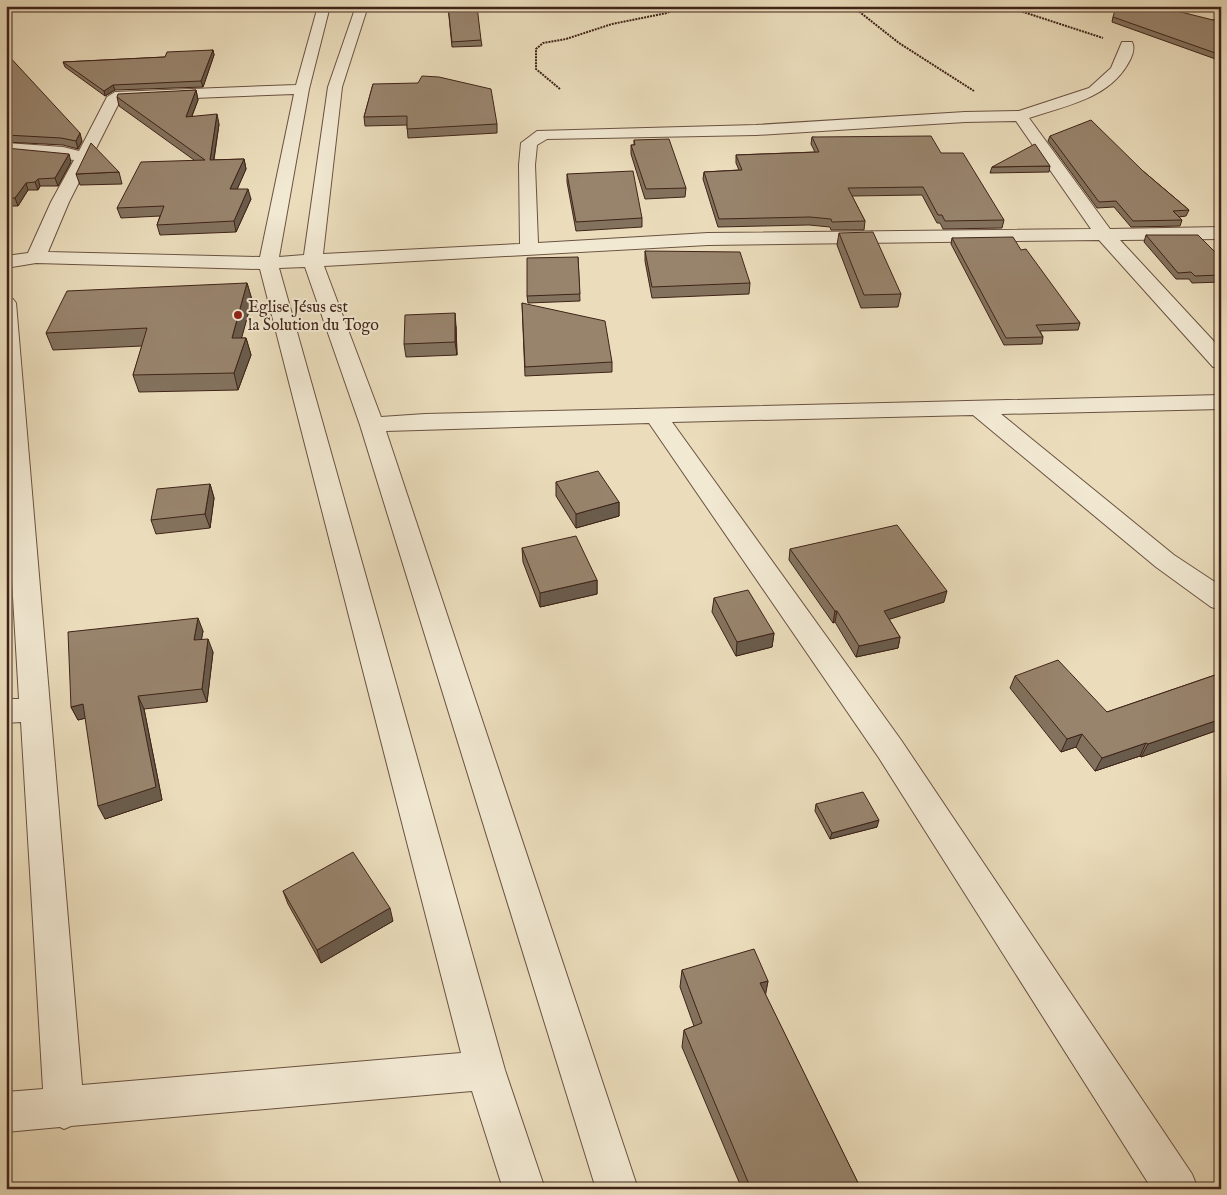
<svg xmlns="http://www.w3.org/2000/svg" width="1227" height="1195" viewBox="0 0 1227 1195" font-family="'IM FELL English',serif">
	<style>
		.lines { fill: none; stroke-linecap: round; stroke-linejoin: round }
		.minor-casing { stroke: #6a5241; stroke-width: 2 }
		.path { stroke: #3f2318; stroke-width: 2; stroke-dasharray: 2 1; stroke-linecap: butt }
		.minor { fill: #f2e9d3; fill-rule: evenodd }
		.wall { fill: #83725e; stroke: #3f2318 }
		.shaded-wall { fill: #6a5c4c; stroke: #3f2318 }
		.building { fill: #98846d; stroke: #3f2318 }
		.poi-dot { fill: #8f2418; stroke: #f2e9d3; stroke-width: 2 }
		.labels { text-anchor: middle; stroke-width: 4; stroke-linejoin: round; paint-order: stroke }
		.far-poi-label { font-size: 16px; fill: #3f2318; stroke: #f2e9d3; text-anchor: start }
	</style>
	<rect width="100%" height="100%" fill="#ebddbc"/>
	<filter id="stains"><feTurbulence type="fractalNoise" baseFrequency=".004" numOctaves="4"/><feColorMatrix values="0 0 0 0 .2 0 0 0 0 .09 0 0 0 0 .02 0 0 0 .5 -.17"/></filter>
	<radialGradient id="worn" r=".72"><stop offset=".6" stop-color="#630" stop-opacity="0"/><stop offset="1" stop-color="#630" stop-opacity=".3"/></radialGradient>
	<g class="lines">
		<g class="minor-casing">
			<path id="minor" d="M318,6h12l-21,83 -30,168 25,-2 24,-168 28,-81h12l-26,81 -19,167 197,-10 -1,-79 2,-22 16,-12 219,-6 209,-13 54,-1 70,-23 22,-20 11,-26h10c3,6 1,12 -2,18 -20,39 -63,45 -101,58l81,111 111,-2v12l-101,1 101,109v19l-8,-1 -114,-127 -391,5 -384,21 57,151 44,-3 796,-19v14l-220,5 173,141 47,31v24l-10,-3 -55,-40 -183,-152 -301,7 229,318 291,434 6,15h-46l-273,-431 -230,-335 -263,8 252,758h-42l-236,-764 -55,-158 -26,1 226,802 40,119h-42l-31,-98 -401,35 -7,3 -4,-2 -54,5v-40l37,-3 -22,-367 -15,1v-24h13l-13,-222v-180l7,2 3,4 66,782 379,-32 -201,-784 -224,-6 -30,5v-12l22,-3 23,-51 23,-42 -68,-7v-10l57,4 16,4 28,-54 8,-5 181,-7zM294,94l-34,163 -212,-5 21,-50 51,-101zM1016,121l75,108 -383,4 -170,10 -3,-78 2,-20 10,-6 209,-4 209,-13z"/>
		</g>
		<path class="path" d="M852,6l47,37 75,48
			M1005,6l98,32
			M6,7l6,-1
			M560,89l-24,-20v-20l7,-6 23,-4 46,-15 55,-11 15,-7"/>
		<use href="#minor" class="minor"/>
	</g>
	<path class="wall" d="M448,6l33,34 1,6 -30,1z
		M1071,6h19l-8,3z
		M1113,17l100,3 8,-1v42l-109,-39z
		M213,50l1,5 -11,32 -88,3 -10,6 -40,-29 -2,-5 102,-5z
		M6,53l76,88 -4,8 -15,-4 -57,-3z
		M373,84l124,40v9l-89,5 -1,-13 -42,1 -1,-9z
		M196,90l2,10 -6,16 27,8 -5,36 30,-1 2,10 -9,20 14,10 -15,33 -76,3 -3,-10 3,-9 -39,2 -4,-10 77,-48 -75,-54 -2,-9z
		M1050,136l93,35 46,39 -3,6 -7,1 3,3 -2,6 -49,1 -17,-20 -17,1 -49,-67z
		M812,137l129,16 63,67 -2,8 -59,1 -3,-6h-3l-15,-28 -70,1 13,25 -1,9h-33l-1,-3 -21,-2 -91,2 -15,-48 1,-7 35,-2 -3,-7v-8l79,-3 -4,-8z
		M634,140l52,48 -1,9 -40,2 -14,-45v-9h3z
		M6,148l65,14 -13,24h-18l-2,4h-10l-10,16h-12z
		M1050,166l-1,6 -59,1 2,-6z
		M119,172l3,12 -42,1 -4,-11z
		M567,174l75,44v9l-66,4 -9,-49z
		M839,233l62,61 -3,13 -37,1 -24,-63z
		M1146,235l75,23v24l-29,1 -3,-4h-13l-32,-37z
		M952,238l69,12 59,73 -2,7 -38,1 3,6 -1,7 -38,1 -53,-101z
		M645,251l105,32 -1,11 -97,4 -7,-37z
		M578,257l2,44 -52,2 -1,-7z
		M247,283l5,17 -11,38h5l5,17 -13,35 -99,2 -6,-17 9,-29 -89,4 -7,-17z
		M522,303l90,59v10l-87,4z
		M456,326l1,29 -51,2 -2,-13z
		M556,482l63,20v14l-43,12 -20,-32z
		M210,484l4,14 -4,30 -54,6 -5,-14z
		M522,548l75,32v14l-57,13 -17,-45z
		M790,549l154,53 -55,17 11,18 -2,11 -42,9 -21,-35 -2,1 -44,-63z
		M714,598l60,35 -2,14 -36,9 -24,-44z
		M203,631l-2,9 12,12 -6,50 -63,7 18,91 -57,19 -19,-101 -8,2 -7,-13z
		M1221,673v56l-80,28 -1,-1 -45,15 -19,-24 -15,5 -51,-64 5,-12 92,36z
		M816,804l61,23 -47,12 -15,-28z
		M283,891l110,30 -72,42 -33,-59z
		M682,970l86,11 -3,13 96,195h-119l-60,-142 2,-17 10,-4 -14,-39z"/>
	<path class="shaded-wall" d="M1083,6h7l-8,3z
		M213,50l1,5 -11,32 -2,-6z
		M113,85l2,5 -10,6 -1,-5z
		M196,90l2,10 -10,26 -2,-9z
		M217,114l2,10 -7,46 -2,-10z
		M80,133l2,8 -4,8 -2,-8z
		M69,154l2,8 -13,24 -3,-8z
		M244,159l2,10 -13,30 -3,-10z
		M38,179l2,7 -2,4 -3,-8z
		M26,183l2,7 -10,16 -3,-8z
		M248,189l3,10 -15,33 -2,-11z
		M247,283l5,17 -15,55 -5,-17z
		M455,313l1,13 1,29 -2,-13z
		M246,338l5,17 -13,35 -4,-17z
		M210,484l4,14 -4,30 -5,-14z
		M619,502v14l-43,12v-14z
		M597,580v14l-57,13v-14z
		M947,591l-3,11 -63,20 3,-11z
		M835,611h2l-2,11 -2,1z
		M198,618l5,13 -4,23 -5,-14z
		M774,633l-2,14 -36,9 1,-14z
		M900,637l-2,11 -42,9 3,-11z
		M208,639l5,13 -6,50 -5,-13z
		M138,696l6,13 18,91 -57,19 -7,-13z
		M83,704l7,13 -12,3 -7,-13z
		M1221,719v10l-80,28 7,-13z
		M1082,734l-6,13 -15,5 6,-13z
		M1146,743l-6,13 -45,15 7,-13z
		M879,820l-2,7 -47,12 2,-6z
		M390,908l3,13 -72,42 -4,-13z
		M768,981l-3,17 -5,-15z"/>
	<path class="building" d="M448,6h29l4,34 -29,2z
		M1116,6h41l56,14 8,-1v36l-108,-38z
		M213,50l-12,31 -88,4 -9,6 -41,-29 102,-5 2,-5z
		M6,53l74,80 -4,8 -15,-3 -55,-3z
		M422,76l17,1 52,12 6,35 -90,5v-13l-43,1 9,-33 45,-1z
		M196,90l-10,27 31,-3 -7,46 34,-1 -14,30h18l-14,32 -77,4 7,-19 -47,2 24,-46 64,-2 -88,-63 1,-3z
		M1091,120l52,51 46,39 -16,1 9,9 -49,1 -17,-20 -17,1 -49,-66z
		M931,136l10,17h22l41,67 -59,1 -3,-6h-4l-15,-28 -75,1 17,33 -33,1 -1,-3 -21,-2 -91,2 -15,-47 38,-2 -6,-15 83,-3 -7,-15z
		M669,139l17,49 -40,1 -15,-44h4l-1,-5z
		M91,143l28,29 -43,2z
		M1035,144l15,22 -58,1z
		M6,148l63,6 -14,24 -17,1 -3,3 -9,1 -11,15h-9z
		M633,171l9,47 -66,4 -9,-48z
		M873,232l28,62 -37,1 -25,-62z
		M1146,235h52l23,23v17l-26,1 -4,-4 -13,1z
		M1013,237l8,13 5,-1 54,74 -44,2 7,12 -37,1 -54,-100z
		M645,251l95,1 10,31 -98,4z
		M578,257l2,37 -53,2v-38z
		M247,283l-15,55h14l-12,35 -101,2 14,-47 -101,5 21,-42z
		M522,303l83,18 7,41 -87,5z
		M455,313v29l-51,2 1,-29z
		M598,471l21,31 -43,12 -20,-32z
		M210,484l-5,30 -54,6 6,-31z
		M897,525l50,66 -63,20 16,26 -41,9 -22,-35h-2l-45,-62z
		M576,536l21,44 -57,13 -18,-45z
		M748,590l26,43 -37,9 -23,-44z
		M198,618l-4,22 14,-1 -6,50 -64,7 18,91 -58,19 -15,-102 -12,3 -3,-75z
		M1058,660l49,52 114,-39v46l-73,25 -2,-1 -44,15 -20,-24 -15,5 -52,-63z
		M863,792l16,28 -47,13 -16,-29z
		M353,852l37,56 -73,42 -34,-59z
		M754,949l14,32 -8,2 101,206h-110l-67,-159 18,-7 -20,-53z"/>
	<circle class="poi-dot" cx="238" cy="315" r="5"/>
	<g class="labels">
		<g class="far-poi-label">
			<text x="248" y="312">Eglise Jésus est<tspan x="248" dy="18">la Solution du Togo</tspan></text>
		</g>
	</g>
	<rect width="1227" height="1195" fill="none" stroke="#ebddbc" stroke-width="25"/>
	<rect x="8" y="8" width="1212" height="1180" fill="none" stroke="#3f2318" stroke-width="2.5"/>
	<rect x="12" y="12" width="1202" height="1170" fill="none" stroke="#3f2318"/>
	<rect width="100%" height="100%" filter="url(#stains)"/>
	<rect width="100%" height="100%" fill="url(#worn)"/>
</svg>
